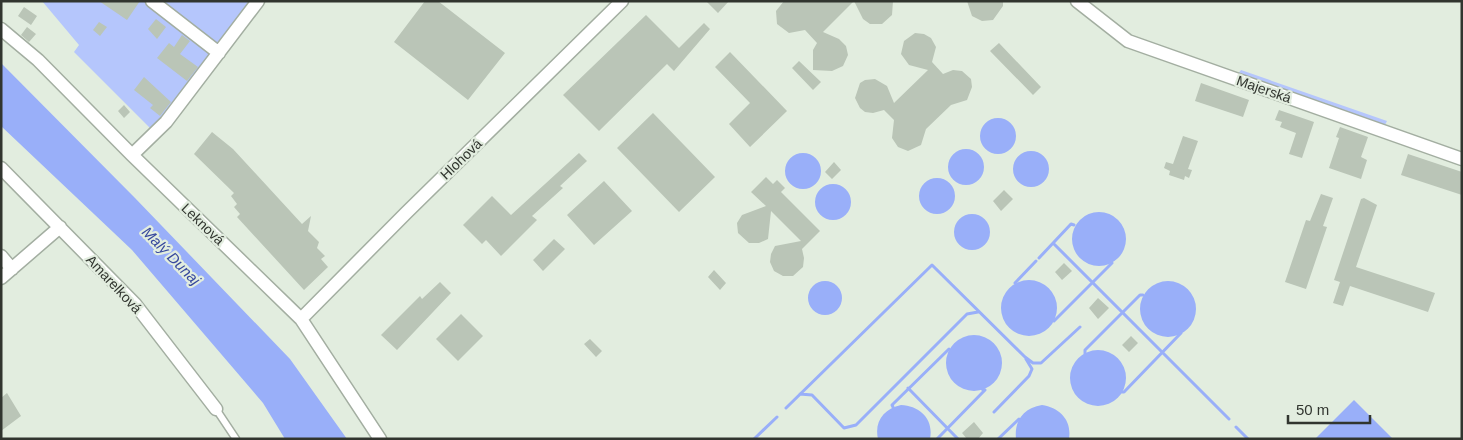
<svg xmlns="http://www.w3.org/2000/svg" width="1463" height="440" viewBox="0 0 1463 440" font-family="Helvetica,sans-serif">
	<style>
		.green { fill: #b5c6fc }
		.water { fill: #99aff9 }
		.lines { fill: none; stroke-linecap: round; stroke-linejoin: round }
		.stream { stroke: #99aff9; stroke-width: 3 }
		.building { fill: #bac5b7 }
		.service-casing { stroke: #a3aea1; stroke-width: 9 }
		.minor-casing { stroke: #a3aea1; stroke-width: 15 }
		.service { stroke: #fff; stroke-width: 6 }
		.minor { stroke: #fff; stroke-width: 12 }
		.labels { text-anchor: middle; stroke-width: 4.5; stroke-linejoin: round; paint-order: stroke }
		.street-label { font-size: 14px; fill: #31352f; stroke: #e2eddf }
		.water-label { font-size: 15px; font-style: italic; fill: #37489d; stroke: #e2eddf }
	</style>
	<rect width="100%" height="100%" fill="#e2eddf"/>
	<path class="green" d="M42,1h210l-99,130 -79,-79 5,-7z
		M1241,70l146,51 -2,4 -147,-51z"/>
	<path class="water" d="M1,63l134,135 155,161 57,80h-62l-22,-36 -131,-153 -131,-124z
		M980 136a18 18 0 1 1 36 0a18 18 0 1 1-36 0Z
		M948 167a18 18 0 1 1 36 0a18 18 0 1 1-36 0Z
		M1013 169a18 18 0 1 1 36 0a18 18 0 1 1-36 0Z
		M785 171a18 18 0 1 1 36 0a18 18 0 1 1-36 0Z
		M919 196a18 18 0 1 1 36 0a18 18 0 1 1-36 0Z
		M815 202a18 18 0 1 1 36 0a18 18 0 1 1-36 0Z
		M1072 239a27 27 0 1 1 54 0a27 27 0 1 1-54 0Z
		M954 232a18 18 0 1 1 36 0a18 18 0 1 1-36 0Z
		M1001 308a28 28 0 1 1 56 0a28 28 0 1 1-56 0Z
		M808 298a17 17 0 1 1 34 0a17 17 0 1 1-34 0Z
		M1140 309a28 28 0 1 1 56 0a28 28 0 1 1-56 0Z
		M946 363a28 28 0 1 1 56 0a28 28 0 1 1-56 0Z
		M1070 378a28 28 0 1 1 56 0a28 28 0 1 1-56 0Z
		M1354,400l39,39h-78z
		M901,405c19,1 33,14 29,34h-52c-4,-18 6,-30 23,-34z
		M1042,405c18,3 30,15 27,34h-53c-2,-19 8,-31 26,-34z"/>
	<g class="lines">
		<path class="stream" d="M1054,244l175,175
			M1039,258l32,-34 3,1
			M1015,283l21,-22
			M1054,321l58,-58
			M1085,354v-4l55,-55h3
			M908,388l50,51
			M1122,392h2l57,-59
			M800,394l12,1 32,33 12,-3 111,-111 11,-2
			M893,407l-1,-2 57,-56
			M786,408l146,-143 93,92 8,6h8l39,-36
			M994,412l35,-36 3,-7 -6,-10
			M1236,427l12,12
			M754,439l23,-22
			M937,439l48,-49 -3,-1
			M998,439l21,-20"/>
	</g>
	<path class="building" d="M99,1h41l-13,19z
		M425,1h13l67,52 -37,47 -74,-58z
		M706,1h23l-11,12z
		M784,1h70l-31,31 16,7 7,7 2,9 -5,11 -11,5 -19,-1v-20l4,-7 -12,-13 -16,3 -12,-9 -1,-13z
		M854,1h39l-1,14 -10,9h-12l-7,-5z
		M967,1h36v5l-10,14 -11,1 -10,-5z
		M24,7l13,9 -6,9 -13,-9z
		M646,15l33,33 25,-25 6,6 -36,42 -7,-7 -68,67 -36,-36z
		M156,19l10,8 -9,12 -9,-10z
		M99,22l8,5 -7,9 -7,-6z
		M27,27l9,7 -7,8 -8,-7z
		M915,33l9,1 7,4 5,9 -4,15 11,12 10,-4 9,1 9,8 1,8 -5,13 -16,5 -25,24 -5,16 -13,6 -10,-4 -6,-9 2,-18 -10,-10 -11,3 -8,-1 -5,-4 -5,-10 5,-15 5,-3 10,-1 12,7 7,17 34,-33 -19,-5 -8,-11 3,-13z
		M182,35l8,6 -10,13 18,13 -11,14 -30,-23 12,-15 5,4z
		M999,43l42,44 -8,8 -43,-44z
		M730,52l57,59 -37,36 -21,-23 21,-21 -35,-36z
		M799,61l22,21 -8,8 -21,-22z
		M144,77l27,25 -11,14 -10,-8 3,-3 -19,-15z
		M1201,83l48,17 -6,17 -48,-16z
		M124,105l6,7 -6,6 -6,-7z
		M1279,110l35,12 -12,36 -13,-4 7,-21 -16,-6 2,-5 -7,-2z
		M653,113l62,64 -36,35 -62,-64z
		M1340,127l28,10 -7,20 6,3 -6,19 -32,-11 10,-30 -3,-1z
		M212,132l21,17 69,75 9,-8 -3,15 11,11 -2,6 8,8 -4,3 7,8 -24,23 -67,-73 3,-3 -6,-7 3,-3 -6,-8 3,-3 -40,-39z
		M1183,136l15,5 -10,28 4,1 -3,8 -4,-2 -1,4 -15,-5 1,-4 -6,-3 2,-6 7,2z
		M579,153l8,8 -27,25 3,2 -31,28 5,4 -36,36 -15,-16 -4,4 -19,-19 29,-29 19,19z
		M1408,154l54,18v23l-61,-20z
		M834,162l7,8 -9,9 -7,-7z
		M766,177l7,7 4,-4 8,8 -4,4 39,39 -18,18 2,9 -1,9 -10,9h-10l-9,-5 -4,-9 1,-8 4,-8 26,-5 -30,-30 -3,28 -9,4h-10l-11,-10 -1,-10 5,-8 24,-9 -15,-14z
		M604,181l28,30 -38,34 -27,-30z
		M1004,190l9,9 -12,12 -8,-10z
		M1321,194l12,4 -10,28 4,1 -21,62 -21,-7 21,-62 4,1z
		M1364,198l13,7 -21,62 79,26 -7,19 -78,-26 -7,20 -10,-3 7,-21 -6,-2 27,-81z
		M554,239l11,10 -22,22 -10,-11z
		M1064,263l8,8 -10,9 -7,-8z
		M714,270l12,13 -6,7 -12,-13z
		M440,282l11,11 -54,57 -16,-15 39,-39 2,3z
		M1098,298l11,10 -11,11 -9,-11z
		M461,314l22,22 -25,25 -22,-22z
		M1131,336l7,7 -9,9 -7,-7z
		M590,339l12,12 -6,6 -12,-13z
		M7,393l14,23 -20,15v-33z
		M974,422l9,11 -5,6h-11l-5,-6z"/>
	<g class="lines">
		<g class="service-casing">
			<path id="service" d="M216,409l20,30"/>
		</g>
		<g class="minor-casing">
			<path id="minor" d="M152,1l67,52
				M1077,1l51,40 334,118
				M1,29l37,31 94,95 169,164 79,120
				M132,155l34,-33 92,-121
				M1,168l134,136 81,105
				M1,256l11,13
				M1,278l59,-51
				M301,319l105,-106 216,-212"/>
		</g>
		<use href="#service" class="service"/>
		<use href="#minor" class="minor"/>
	</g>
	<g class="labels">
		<g class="street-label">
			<text transform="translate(1264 89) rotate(19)" y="5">Majerská</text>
			<text transform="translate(461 159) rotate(-44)" y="5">Hlohová</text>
			<text transform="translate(203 224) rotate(44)" y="5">Leknová</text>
			<text transform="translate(114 284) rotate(47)" y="5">Amarelková</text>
		</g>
		<g class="water-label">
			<text transform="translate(171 256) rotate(45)" y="5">Malý Dunaj</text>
		</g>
	</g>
	<rect width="1463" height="440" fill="none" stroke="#31352f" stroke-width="5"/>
	<path d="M1288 415v8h82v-8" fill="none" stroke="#31352f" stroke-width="2.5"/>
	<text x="1296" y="415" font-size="15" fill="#31352f" stroke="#e2eddf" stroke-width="4" paint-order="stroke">50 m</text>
</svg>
